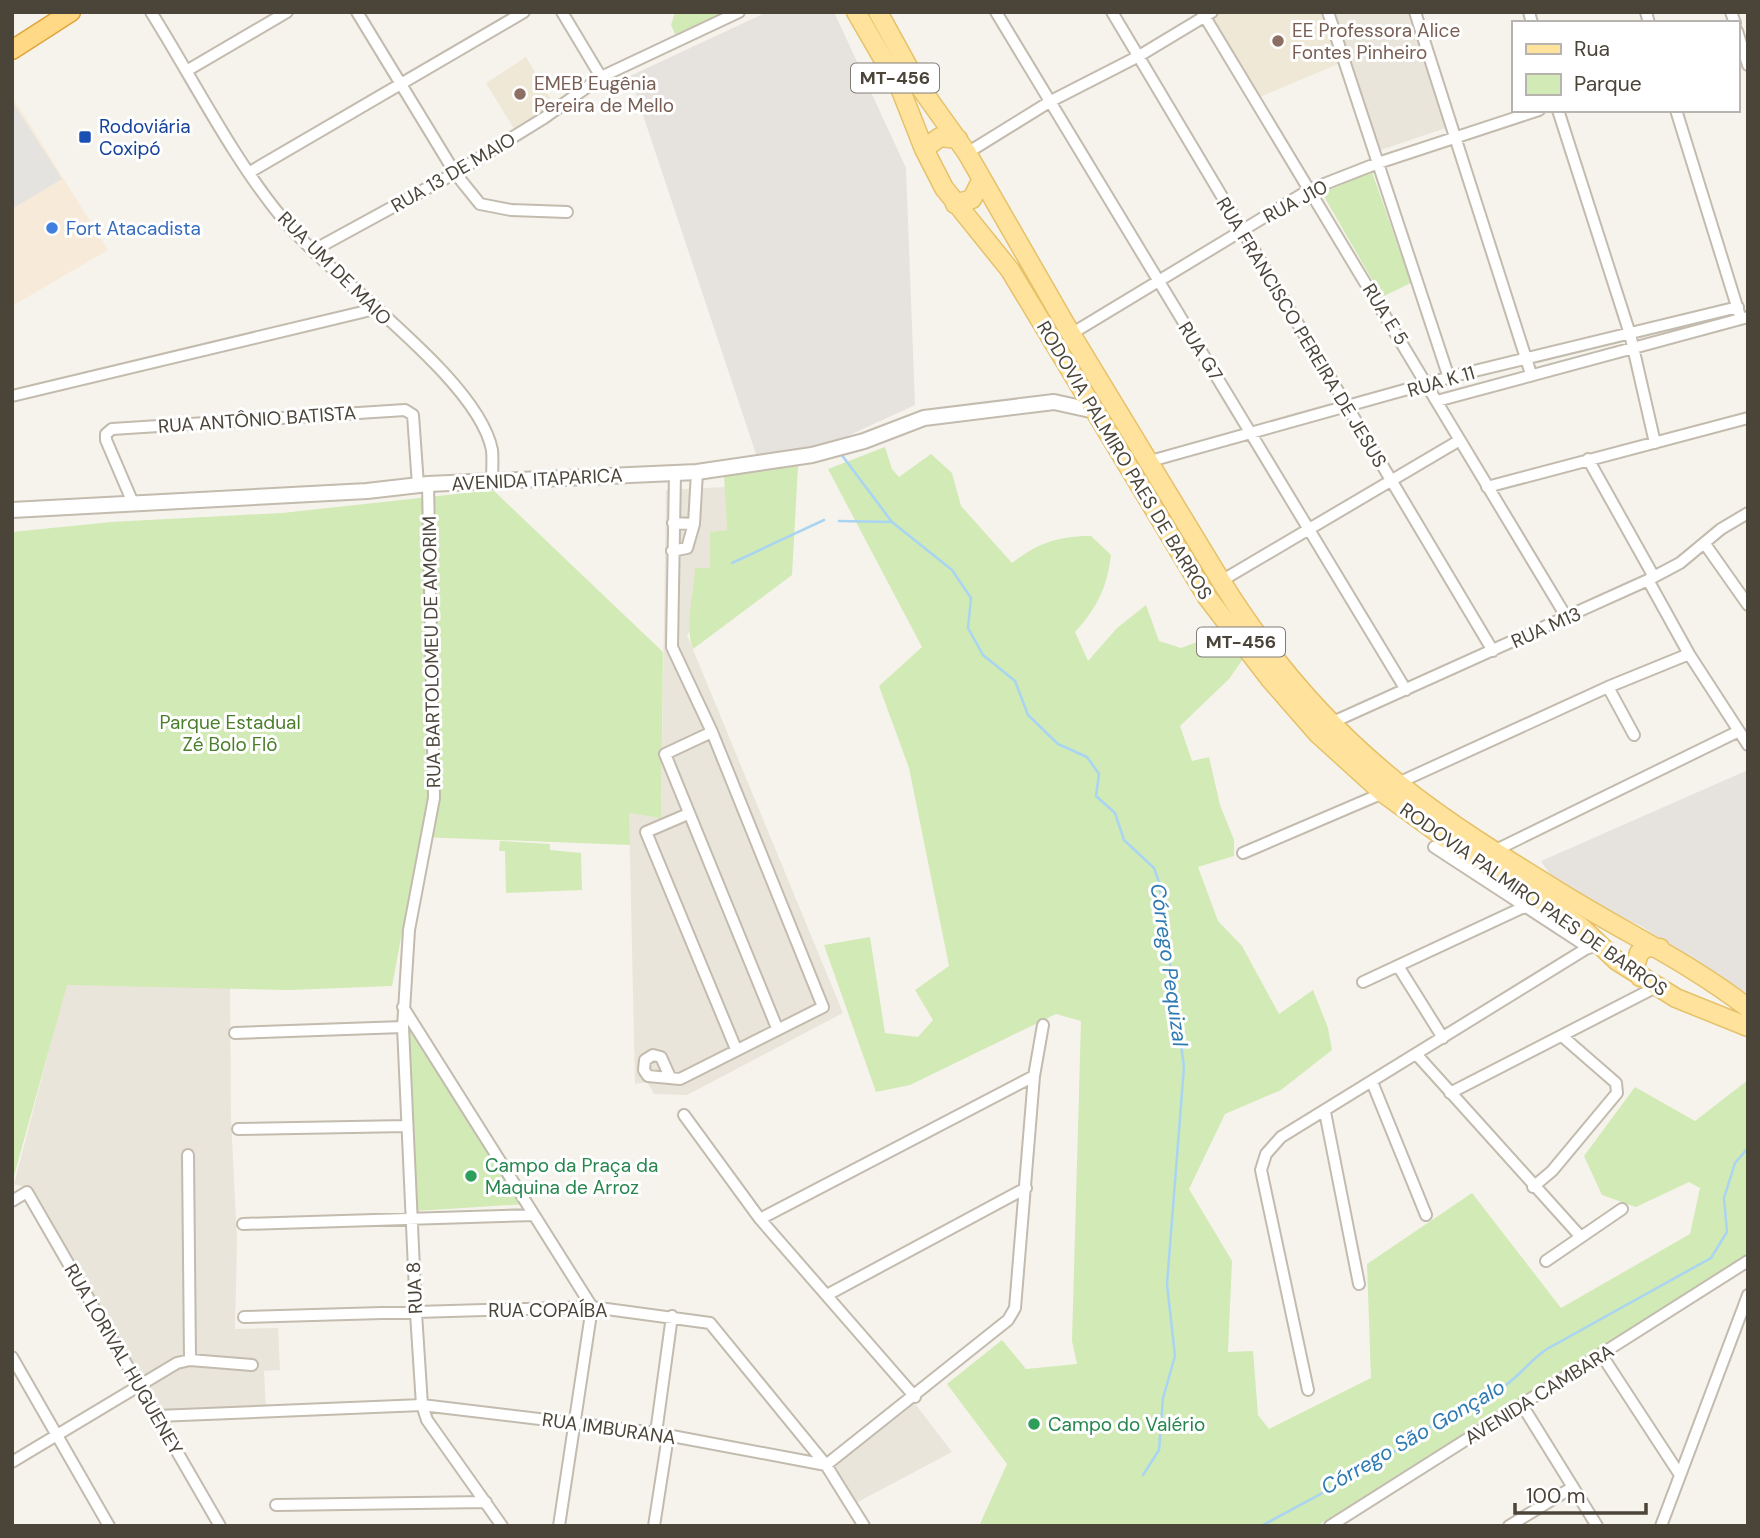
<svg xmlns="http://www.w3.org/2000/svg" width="1760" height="1538" viewBox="0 0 1760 1538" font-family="'DM Sans',sans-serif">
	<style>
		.residential { fill: #eae5da }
		.commercial { fill: #f7ead8 }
		.industrial { fill: #e6e2dd }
		.education { fill: #efe8d6 }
		.green { fill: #d2eab5 }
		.parking { fill: #e5e3e0 }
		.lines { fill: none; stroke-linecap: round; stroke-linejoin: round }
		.stream { stroke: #a9d4f2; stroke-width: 2.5 }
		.minor-casing { stroke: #c2bbae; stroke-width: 14 }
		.tertiary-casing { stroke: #c2bbae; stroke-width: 18 }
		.primary-casing { stroke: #e6c16a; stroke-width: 21 }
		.trunk-casing { stroke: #e0a43c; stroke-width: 21 }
		.minor { stroke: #fff; stroke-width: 10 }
		.tertiary { stroke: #fff; stroke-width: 14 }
		.primary { stroke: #ffe39c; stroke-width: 18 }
		.trunk { stroke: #ffd985; stroke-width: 18 }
		.education-dot { fill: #8d6e63; stroke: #fff; stroke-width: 2.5 }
		.transit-dot { fill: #1a4fb4; stroke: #fff; stroke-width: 2.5 }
		.shop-dot { fill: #3f7fe0; stroke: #fff; stroke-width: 2.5 }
		.leisure-dot { fill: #2e9e5b; stroke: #fff; stroke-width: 2.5 }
		.labels { text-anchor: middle; stroke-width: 6; stroke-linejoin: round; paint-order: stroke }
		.shield { fill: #fff; stroke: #817c74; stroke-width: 2 }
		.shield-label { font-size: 18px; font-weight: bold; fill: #4b4439 }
		.education-label { font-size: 19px; fill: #785e54; stroke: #fff; text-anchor: start }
		.transit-label { font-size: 19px; fill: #164399; stroke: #fff; text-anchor: start }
		.street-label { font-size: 19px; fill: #4b4439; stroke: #fff }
		.shop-label { font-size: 19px; fill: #366cbe; stroke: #fff; text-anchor: start }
		.park-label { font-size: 19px; fill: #4a7f2a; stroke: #fff }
		.leisure-label { font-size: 19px; fill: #27864d; stroke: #fff; text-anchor: start }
		.water-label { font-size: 21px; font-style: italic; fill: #2e7ab2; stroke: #fff }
	</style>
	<rect width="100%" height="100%" fill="#f6f3ec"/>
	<path class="residential" d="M1332,12h75l39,116 -68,23z
		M725,487l2,43 -16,2v65l-24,38 156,378 -156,82 -33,-1 -7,-12 -12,2 -6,-271 32,4 5,-327z
		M66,985l164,2 1,131 6,122 -2,89 43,-1 2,42 -16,1 2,38 -93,4 -16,-4 -123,-219 -20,-6z
		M913,1401l39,51 -96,51 -21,-35 3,-8z"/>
	<path class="commercial" d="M12,96l96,154 -96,56z"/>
	<path class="industrial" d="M767,12h67l72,156 9,237 -85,39 -73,13 -127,-381z
		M1748,770v224l-107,-68 -46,-22 -46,-31 -8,-12z"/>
	<path class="education" d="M1223,12h97l18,52 -78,33 -48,-80z
		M526,57l29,49 -39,26 -30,-49z"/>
	<path class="green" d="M675,12h53l-52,24 -5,-11z
		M1372,172l39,111 -29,14 -60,-104z
		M885,447l7,22 7,8 32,-23 21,19 9,33 51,57c26,-20 46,-27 79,-27l20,19c-4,33 -14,53 -36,77l13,29 29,-33 29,-23 13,36 22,7 44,-16 18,27 -14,20 -49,47 12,35 17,-4 11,48 14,35v16l-36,11 20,54 24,25 37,68 34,-24 15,38 4,22 -51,40 -56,24 -36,75 43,72 -4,91 25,-1 5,64 11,14 102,-51 -4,-114 105,-71 89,115 129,-74 10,-46 -11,-6 -53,25 -34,-12 -18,-39 51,-69 60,34 53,-41v174l-431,272h-338l28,-62 -60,-80 55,-44 24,29 51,-5 -5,-23 9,-320 -25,-7 -146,71 -34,7 -52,-147 46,-8 15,96 33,4 15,-17 -18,-30 34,-24 -40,-198 -30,-82 43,-39 -94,-178z
		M798,466l-6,109 -99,74c-9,-22 1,-55 2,-81h15v-36l17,-2 -3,-55z
		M493,490l170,162 -2,166 -32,-5 1,32 -210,-8 -28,149 -103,4 -222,-5 -55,198v-651l99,-10 171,-9z
		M500,841l50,3v6l31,3 1,37 -76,3 -1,-42h-6z
		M406,1022l121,182 -112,7z"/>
	<path class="parking" d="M12,101l50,78 -50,30z"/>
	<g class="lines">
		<path class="stream" d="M841,454l51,68 60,48 19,28 -3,30 15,27 32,26 13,34 30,29 29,13 12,17 -3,22 19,17 9,27 30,28 5,14 25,185 -17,217 8,72 -12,42 -4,52 -16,25
			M839,521l53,1
			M732,563l92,-43
			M1261,1526c42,-22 82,-44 122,-67 14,-8 26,-20 40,-28 26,-15 54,-27 80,-44 17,-11 27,-27 44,-38l164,-91 16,-26 -3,-34 11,-35 13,-15"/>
		<g class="minor-casing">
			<path id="minor" d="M151,12c42,67 82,147 132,207 49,60 195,159 209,231 1,10 0,22 0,32
				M357,12l98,161 25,31 31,6 56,2
				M562,12l39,65
				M996,12l410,678
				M1112,12l381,639
				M1202,12l365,606
				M1328,12l121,366
				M1415,12l116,362
				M1529,12l3,11
				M1646,12l3,11
				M1731,12l4,11
				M1737,31l11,34
				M188,70l99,-58
				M1558,110l72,224 25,109
				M1676,110l63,203
				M967,153l84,-52 88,-45 73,-44
				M250,172l274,-160
				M314,250l141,-77 89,-55 57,-41 138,-65
				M1071,334l238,-144 69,-27 161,-53
				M12,396l363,-87
				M1437,401l311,-84
				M1588,459l66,118
				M1147,462l311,-87 280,-68
				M428,484l6,314 -25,132 -6,97 13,286 6,92 5,15 75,106
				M1487,487l261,-69
				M133,503l-27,-63v-6l6,-5 293,-19 8,5 5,70
				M673,523l21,1 3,-52
				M1705,544l43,61
				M672,551l15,-3 7,-24
				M1648,580l41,74 59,91
				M1221,581l239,-141
				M1608,687l26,48
				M1333,722l315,-142 32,-17 41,-34 27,-16
				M712,732l-47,22 112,274
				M1398,783l210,-96 81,-33
				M688,814l-42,18 90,217
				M1434,847l155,101
				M1496,850l243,-119
				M1243,853l140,-60
				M1398,966l45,72
				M1363,982l178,-83
				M403,1007l189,300
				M235,1033l168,-6
				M1417,1055l163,181
				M670,1077l-9,-20 -8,-2 -8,5 -1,10 4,6 32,3 143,-72 -111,-275 -40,-85 3,-174
				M1372,1082l54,133
				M1450,1093l206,-106
				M1325,1112l34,172
				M684,1115l76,104 155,178
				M238,1129l169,-3
				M188,1155l2,205
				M1533,1187l19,-16 65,-78 -1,-10 -54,-47
				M12,1201l15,-9 193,334
				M760,1219l274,-143
				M243,1224l291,-9
				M1546,1261l76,-52
				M827,1295l199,-107
				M244,1317l348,-10 118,16 116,142 38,61
				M1601,1354l79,121
				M12,1357l97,169
				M1308,1390l-47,-220 5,-16 15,-17 316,-195
				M1522,1405l75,121
				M157,1416l265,-11 234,28 170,32 182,-145 7,-12 19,-232 9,-51
				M656,1433l16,-117
				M12,1462l165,-99 13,-3 62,5
				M276,1505l210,-3
				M559,1526l33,-219
				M654,1526l14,-90
				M1330,1526l418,-265
				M1509,1526l64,-39
				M1661,1526l87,-231"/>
		</g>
		<g class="tertiary-casing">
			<path id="tertiary" d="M12,510l355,-19 61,-7 269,-12 115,-17 52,-14 60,-23 130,-16 41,9"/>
		</g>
		<g class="primary-casing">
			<path id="primary" d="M856,12l44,76 24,61 20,39 66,82 197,327 63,82 48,55 65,59 62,45 135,88 37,35 59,37 72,29
				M878,12l39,71 50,70 104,181 150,247c47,76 108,147 178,203 55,44 117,81 177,118 58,35 118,64 172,106
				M924,149l16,-12 18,2
				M955,204l17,-5 10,-20
				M1640,977l-5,-10 4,-14 8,-6 13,1"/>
		</g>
		<g class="trunk-casing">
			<path id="trunk" d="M12,50l59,-38"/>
		</g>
		<use href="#minor" class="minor"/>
		<use href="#tertiary" class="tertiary"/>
		<use href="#primary" class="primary"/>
		<use href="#trunk" class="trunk"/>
	</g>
	<g class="education-dot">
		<circle cx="1278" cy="41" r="7"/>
		<circle cx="520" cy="94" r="7"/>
	</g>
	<rect class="transit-dot" x="78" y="130" width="14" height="14" rx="3.5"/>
	<circle class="shop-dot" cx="52" cy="228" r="7"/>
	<g class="leisure-dot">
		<circle cx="471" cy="1176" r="7"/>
		<circle cx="1034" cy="1424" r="7"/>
	</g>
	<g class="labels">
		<g class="shield">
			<rect x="851" y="63.5" width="88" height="29" rx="5"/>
			<rect x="1197" y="627.5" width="88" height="29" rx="5"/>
		</g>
		<g class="shield-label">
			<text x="895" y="84">MT-456</text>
			<text x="1241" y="648">MT-456</text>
		</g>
		<g class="education-label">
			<text x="1292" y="37">EE Professora Alice<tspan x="1292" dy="22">Fontes Pinheiro</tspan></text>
			<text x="534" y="90">EMEB Eugênia<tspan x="534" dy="22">Pereira de Mello</tspan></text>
		</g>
		<g class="transit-label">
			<text x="99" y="133">Rodoviária<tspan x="99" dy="22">Coxipó</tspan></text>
		</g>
		<g class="street-label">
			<text transform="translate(453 172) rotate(-30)" y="7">RUA 13 DE MAIO</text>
			<text transform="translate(1295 201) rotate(-28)" y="7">RUA J10</text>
			<text transform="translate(335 268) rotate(45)" y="7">RUA UM DE MAIO</text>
			<text transform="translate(1386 314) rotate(58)" y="7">RUA E 5</text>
			<text transform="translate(1302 332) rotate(59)" y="7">RUA FRANCISCO PEREIRA DE JESUS</text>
			<text transform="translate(1201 351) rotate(58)" y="7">RUA G7</text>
			<text transform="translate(1441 381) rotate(-16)" y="7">RUA K 11</text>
			<text transform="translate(257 419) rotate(-4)" y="7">RUA ANTÔNIO BATISTA</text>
			<text transform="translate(1125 460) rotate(59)" y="7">RODOVIA PALMIRO PAES DE BARROS</text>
			<text transform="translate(537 479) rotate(-3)" y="7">AVENIDA ITAPARICA</text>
			<text transform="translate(1546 627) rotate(-24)" y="7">RUA M13</text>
			<text transform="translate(431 652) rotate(-91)" y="7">RUA BARTOLOMEU DE AMORIM</text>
			<text transform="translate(1534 899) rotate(35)" y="7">RODOVIA PALMIRO PAES DE BARROS</text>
			<text transform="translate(414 1288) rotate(-93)" y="7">RUA 8</text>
			<text x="548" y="1317">RUA COPAÍBA</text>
			<text transform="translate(124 1359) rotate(60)" y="7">RUA LORIVAL HUGUENEY</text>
			<text transform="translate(1539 1394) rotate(-32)" y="7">AVENIDA CAMBARA</text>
			<text transform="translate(609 1428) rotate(8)" y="7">RUA IMBURANA</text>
		</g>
		<g class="shop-label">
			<text x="66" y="235">Fort Atacadista</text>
		</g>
		<g class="park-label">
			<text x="230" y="729">Parque Estadual<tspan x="230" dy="22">Zé Bolo Flô</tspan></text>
		</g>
		<g class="leisure-label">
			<text x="485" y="1172">Campo da Praça da<tspan x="485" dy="22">Maquina de Arroz</tspan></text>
			<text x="1048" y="1431">Campo do Valério</text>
		</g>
		<g class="water-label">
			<text transform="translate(1169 965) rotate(82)" y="7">Córrego Pequizal</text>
			<text transform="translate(1413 1437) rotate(-30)" y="7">Córrego São Gonçalo</text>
		</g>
	</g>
	<rect width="1760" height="1538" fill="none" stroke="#4b4439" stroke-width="28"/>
	<rect x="1512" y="21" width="228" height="91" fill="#ffffff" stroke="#b7b4b0" stroke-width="2"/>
	<rect x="1526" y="44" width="35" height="10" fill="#ffe39c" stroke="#b7b4b0" stroke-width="2"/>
	<text x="1574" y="56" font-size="21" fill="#4b4439">Rua</text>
	<rect x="1526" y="74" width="35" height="21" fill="#d2eab5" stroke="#b7b4b0" stroke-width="2"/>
	<text x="1574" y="91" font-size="21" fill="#4b4439">Parque</text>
	<path d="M1515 1503v10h131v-10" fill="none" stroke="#4b4439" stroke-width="3.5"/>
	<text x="1526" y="1503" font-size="21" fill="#4b4439" stroke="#ffffff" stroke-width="5" paint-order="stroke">100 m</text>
</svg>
